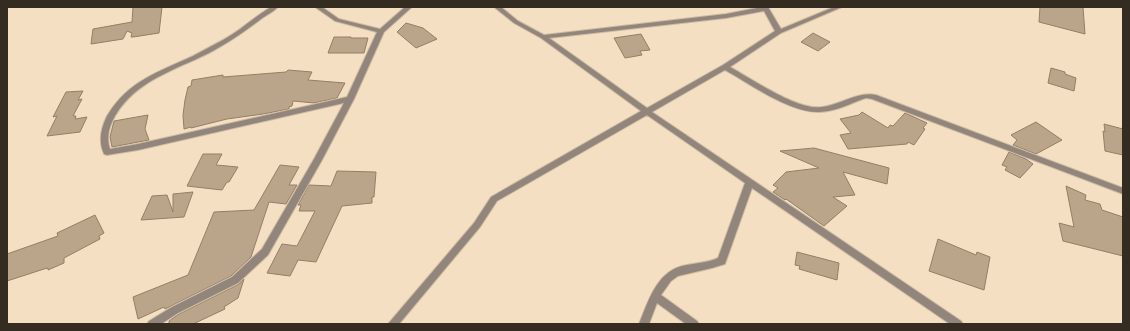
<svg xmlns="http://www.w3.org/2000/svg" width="1130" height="331" viewBox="0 0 1130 331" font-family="Mulish,sans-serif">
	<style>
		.building { fill: #bba58a; stroke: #947f65 }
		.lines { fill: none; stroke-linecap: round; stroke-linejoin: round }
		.minor-casing { stroke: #cfbba2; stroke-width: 2 }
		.minor { fill: #92857c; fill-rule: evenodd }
	</style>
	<rect width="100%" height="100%" fill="#f5dfc2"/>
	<path class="building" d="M133,7h29l-3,26 -26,4h-2l1,-4 -5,-2 -4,8 -32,5 2,-15 39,-7z
		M1040,7h43l2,27 -46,-12z
		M406,23l17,5 14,11 -21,9 -19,-16z
		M813,33l17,9 -12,9 -17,-9z
		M641,34l9,16 -10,1 2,4 -17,3 -11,-20z
		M334,37h17v1h17l-4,15h-36z
		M1051,68l14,4v2l11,4 -2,13 -26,-8z
		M288,70l24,2 -4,8 37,3 -8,15 -23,5 -21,-2 -1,5 -3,1v2l-26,5 -36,5 -36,9v-1l-7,2 -1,-14 2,-15 3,-13 3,-1 1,-6 31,-5v2l63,-5z
		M83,91l-5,9 4,-1 -9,17h3l-1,3 12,-2 -7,15 -33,4 10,-20 -4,1 13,-25z
		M862,112l26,16 2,-3 3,1 12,-13 22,10 -4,5 2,1 -11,16 -6,-3 -1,2 -59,5 -8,-14 11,-2 -11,-14 19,-4z
		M148,115l-3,14 4,11 -37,7 -2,-10 4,-16z
		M1036,122l26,18 -26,14 -23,-9 4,-5 -6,-5z
		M1104,124l19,5v26l-18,-4 -2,-20 2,1z
		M814,148l75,20 -2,16 -44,-12 12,23 -22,2 14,9 -23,20 -38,-27 -1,1 -12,-8 5,-4 -5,-3 13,-13 33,-4 -39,-17z
		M1009,152l17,7 7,5 -13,14 -15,-8 2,-3 -5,-2z
		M203,154h19l-6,11 22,2 -9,15h-2l-5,8 -35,-4z
		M280,165l19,2 -10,18h8l-11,19 -17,-2 -18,55 -20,19 -66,33 -1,-2 -26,12 -5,-22 55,-22 26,-63 40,-2z
		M337,171l39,1 -2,25h-2v6l-30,3 -26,56 -18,-2 -8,16 -23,-3 15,-29 15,2 18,-35h-16l2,-6h-3l11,-20 22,1z
		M1066,186l20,9 -1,5 15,4 2,6 21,7v39l-60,-15 -4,-18 15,4z
		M193,192l-9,25 -43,3 11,-24 15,-1 6,17v-18z
		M95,215l9,18 -5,3 1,3 -36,19v5l-16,7v-2l-4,1 -37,12v-27l51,-18 -1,-3z
		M938,239l38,16 1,-3 13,5 -6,33 -55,-19z
		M797,252l42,11 -2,17 -38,-11 1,-3 -5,-1z
		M244,279l-6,19 -14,9 1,2 -32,15h-24v-3l10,-7 60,-30z"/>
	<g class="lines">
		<g class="minor-casing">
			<path id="minor" d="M271,7h7c-5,5 -12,8 -17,12 -17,13 -33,24 -52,34 -34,17 -74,28 -94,63 -6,11 -9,21 -5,33l28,-5 209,-47 30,-65 -42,-11 -20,-14h7l17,12 41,10 25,-22h7l-28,25 -30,67 -32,61 -54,95 -30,28 -60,30 -17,11h-14l2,-3 23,-14 60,-30 30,-28 52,-90 30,-56 -206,47 -31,5 -3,-1c-6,-13 -3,-26 3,-38 21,-35 51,-44 86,-60 10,-5 20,-11 30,-16 17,-9 31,-23 48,-33z
				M494,7h7l17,14 26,14 182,-21 36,-7h6l13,22 53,-22h8l-61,26 -51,34c22,12 68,44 92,40 18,-2 36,-16 54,-12l247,93v6l-251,-95 -6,-1c-15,5 -31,14 -47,14 -29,1 -69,-28 -94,-42l-73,42 309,209 2,3h-13l-198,-136 -27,76 -13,4 -34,8 -7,5 -10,14 36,26 2,3h-13l-29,-21 -8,21h-10c9,-22 17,-51 43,-58 12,-3 25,-3 36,-8l27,-75 -98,-68 -150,86 -17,26 -81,97h-11l86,-101 17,-26 150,-86 -100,-73 -27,-15zM764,11l11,20 -52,34 -76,43 -98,-70 177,-20z"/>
		</g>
		<use href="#minor" class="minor"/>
	</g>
	<rect width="1130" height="331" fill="none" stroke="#352c21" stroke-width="16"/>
</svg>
